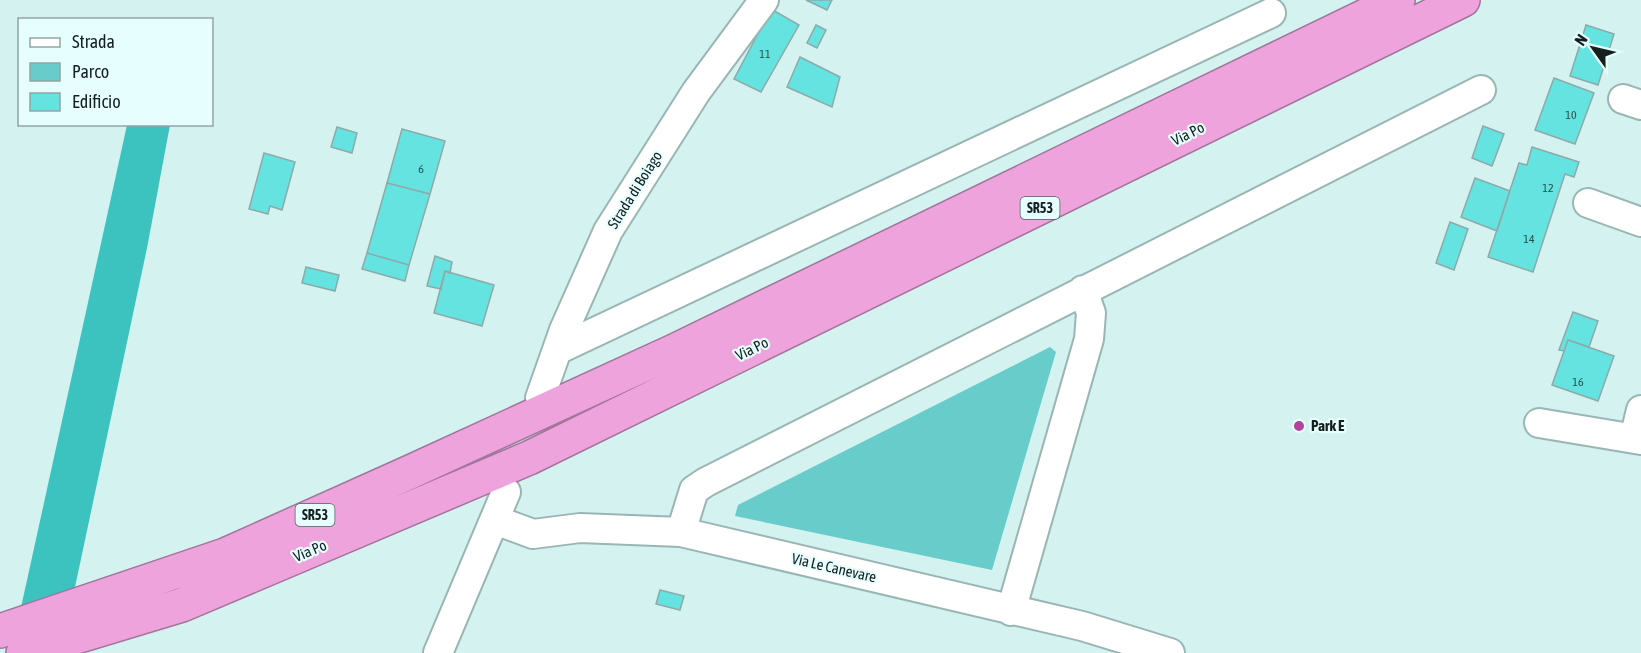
<svg xmlns="http://www.w3.org/2000/svg" width="1641" height="653" viewBox="0 0 1641 653" font-family="'Asap Condensed',sans-serif">
	<style>
		.green { fill: #67ccca }
		.forest { fill: #3cc2bf }
		.building { fill: #64e3e0; stroke: #8daaa9; stroke-width: 1.5 }
		.lines { fill: none; stroke-linecap: round; stroke-linejoin: round }
		.minor-casing { stroke: #99b5b4; stroke-width: 32 }
		.highway-casing { stroke: #a2759a; stroke-width: 36 }
		.minor { stroke: #fff; stroke-width: 28 }
		.highway { stroke: #eea3dd; stroke-width: 33 }
		.poi-dot { fill: #b2429e; stroke: #e6fefd; stroke-width: 2 }
		.labels { text-anchor: middle; stroke-width: 4.5; stroke-linejoin: round; paint-order: stroke }
		.number-label { font-size: 12px; fill: #28504e }
		.shield { fill: #e6fefd; stroke: #536261; stroke-width: 1.5 }
		.shield-label { font-size: 14px; font-weight: bold; fill: #141f1e }
		.street-label { font-size: 15px; fill: #141f1e; stroke: #e6fefd }
		.poi-label { font-size: 15px; font-weight: bold; fill: #141f1e; stroke: #e6fefd; text-anchor: start }
	</style>
	<rect width="100%" height="100%" fill="#d4f2f0"/>
	<path class="green" d="M1050,347l6,5 -64,218 -257,-54 3,-11z"/>
	<path class="forest" d="M127,125h43l-23,123 -86,405h-50z"/>
	<path class="building" d="M806,0h26l-5,10z
		M771,9l28,16 -38,67 -27,-13z
		M816,25l10,5 -9,18 -10,-5z
		M1586,25l28,9 -16,51 -28,-9z
		M800,57l40,20 -8,30 -45,-20z
		M1554,78l40,15 -19,51 -40,-14z
		M1483,126l21,8 -12,32 -20,-8z
		M337,127l20,6 -5,20 -21,-6z
		M402,129l43,12 -15,53 -43,-11z
		M1532,147l47,15 -5,15 -9,-3 -32,98 -45,-15 31,-94 8,2z
		M264,153l31,9 -13,48 -12,-4 -2,8 -19,-5z
		M1475,178l35,13 -13,40 -36,-14z
		M387,183l43,11 -21,71 -42,-12z
		M1450,222l18,7 -14,41 -18,-7z
		M367,253l42,12 -4,16 -43,-12z
		M435,256l17,6 -2,11 -5,-2 -4,18 -14,-3z
		M306,267l33,8 -4,16 -33,-8z
		M445,271l49,14 -12,41 -48,-13z
		M1573,312l25,9 -9,26 -21,-7 -4,11 -5,-1z
		M1568,340l46,16 -16,45 -46,-16z
		M660,590l24,6 -4,14 -24,-6z"/>
	<g class="lines">
		<g class="minor-casing">
			<path id="minor" d="M1623,99l18,6
				M1588,203l53,19
				M557,350l714,-337
				M540,398l24,-68 44,-99 88,-139 68,-92
				M1539,423l102,17
				M1634,439l7,-29
				M495,520l38,14 47,-6 101,4 401,94 88,27
				M681,532l13,-42 12,-8 775,-392
				M1011,611l78,-272 2,-26 -8,-23
				M438,653l68,-161"/>
		</g>
		<g class="highway-casing">
			<path id="highway" d="M0,631l225,-76 183,-82 266,-122 724,-351
				M23,653l159,-48 347,-147 934,-458"/>
		</g>
		<use href="#minor" class="minor"/>
		<use href="#highway" class="highway"/>
	</g>
	<circle class="poi-dot" cx="1299" cy="426" r="6"/>
	<g class="labels">
		<g class="number-label">
			<text x="765" y="58">11</text>
			<text x="1571" y="119">10</text>
			<text x="421" y="173">6</text>
			<text x="1548" y="192">12</text>
			<text x="1529" y="243">14</text>
			<text x="1578" y="386">16</text>
		</g>
		<g class="shield">
			<rect x="1020.5" y="197" width="39" height="22" rx="4.5"/>
			<rect x="295.5" y="504" width="39" height="22" rx="4.5"/>
		</g>
		<g class="shield-label">
			<text x="1040" y="213">SR53</text>
			<text x="315" y="520">SR53</text>
		</g>
		<g class="street-label">
			<text transform="translate(1188 134) rotate(-26)" y="5">Via Po</text>
			<text transform="translate(635 190) rotate(-58)" y="5">Strada di Boiago</text>
			<text transform="translate(752 349) rotate(-26)" y="5">Via Po</text>
			<text transform="translate(310 551) rotate(-23)" y="5">Via Po</text>
			<text transform="translate(834 568) rotate(13)" y="5">Via Le Canevare</text>
		</g>
		<g class="poi-label">
			<text x="1311" y="431">Park E</text>
		</g>
	</g>
	<rect x="18" y="18" width="195" height="108" fill="#e6fefd" stroke="#92a5a4" stroke-width="1.5"/>
	<rect x="30" y="38" width="30" height="9" fill="#ffffff" stroke="#92a5a4" stroke-width="1.5"/>
	<text x="72" y="48" font-size="18" fill="#141f1e">Strada</text>
	<rect x="30" y="63" width="30" height="18" fill="#67ccca" stroke="#92a5a4" stroke-width="1.5"/>
	<text x="72" y="78" font-size="18" fill="#141f1e">Parco</text>
	<rect x="30" y="93" width="30" height="18" fill="#64e3e0" stroke="#92a5a4" stroke-width="1.5"/>
	<text x="72" y="108" font-size="18" fill="#141f1e">Edificio</text>
	<g transform="translate(1593 48) rotate(304)" stroke="#e6fefd" stroke-width="4.5" paint-order="stroke">
	<path d="M0-4.5L10 22L0 15L-10 22Z" fill="#141f1e"/>
	<text y="-9" font-size="16" font-weight="bold" text-anchor="middle" fill="#141f1e">N</text>
	</g>
</svg>
